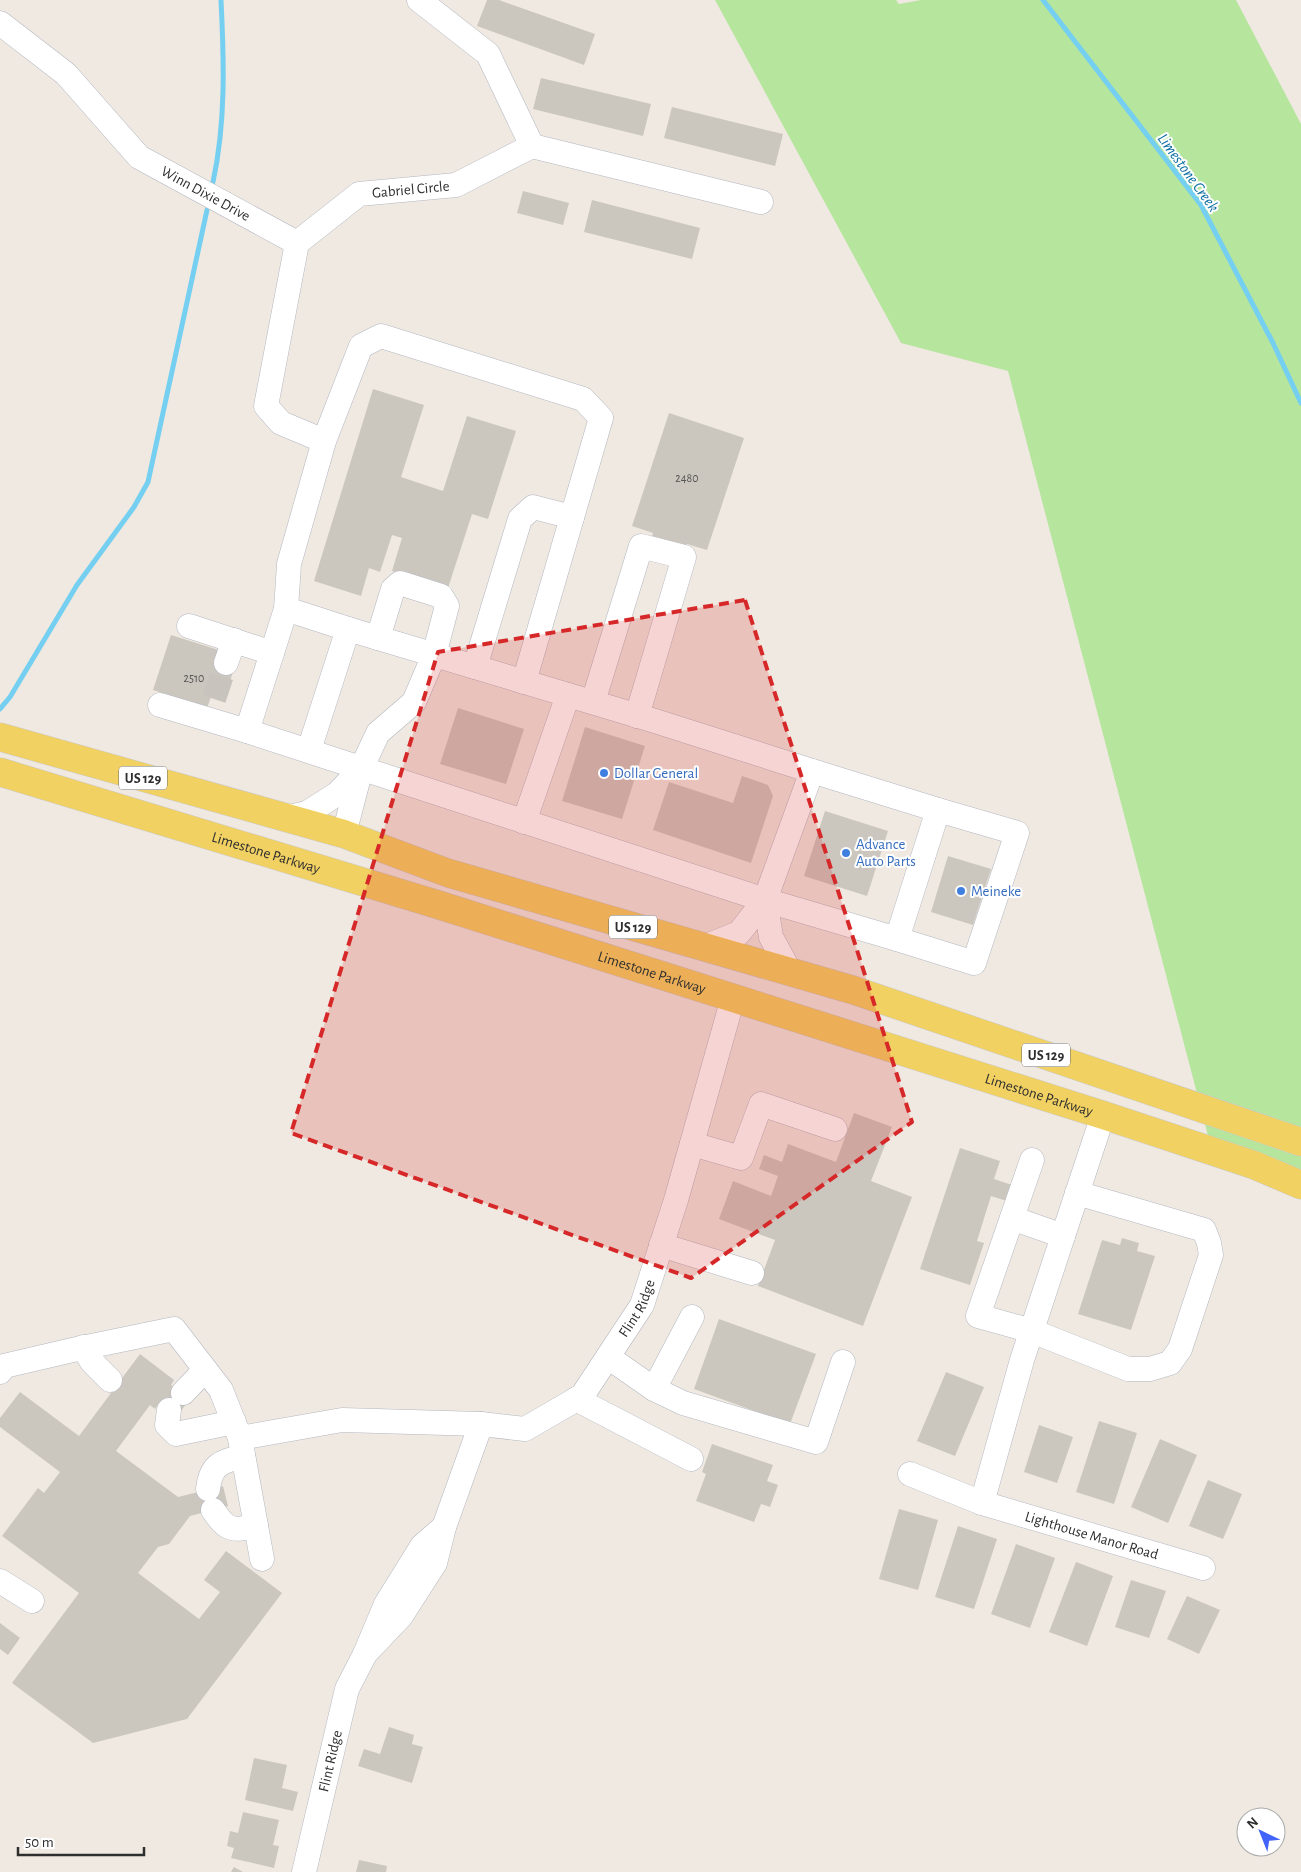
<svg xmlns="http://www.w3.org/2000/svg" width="1301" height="1872" viewBox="0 0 1301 1872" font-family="'Alegreya Sans',sans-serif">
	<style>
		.green { fill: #b6e59e }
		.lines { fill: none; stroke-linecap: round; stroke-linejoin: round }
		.stream { stroke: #75cff0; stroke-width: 5 }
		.building { fill: #cbc7bf }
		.minor-tunnel { stroke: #c8c4bd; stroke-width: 24; stroke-dasharray: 24 12; stroke-linecap: butt }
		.minor-casing { stroke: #b4b7c1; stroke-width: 25 }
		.major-casing { stroke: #c9c9c9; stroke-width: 29 }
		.minor { stroke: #fff; stroke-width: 24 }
		.major { stroke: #f2d163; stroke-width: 28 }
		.marked { fill: #d62828; fill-opacity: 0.2; stroke: #d62828; stroke-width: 4; stroke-dasharray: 10 6; stroke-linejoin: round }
		.shop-dot { fill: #3f7fe0; stroke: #fff; stroke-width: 2 }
		.labels { text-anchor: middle; stroke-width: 4; stroke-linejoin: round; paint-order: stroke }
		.number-label { font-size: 12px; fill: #555452 }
		.shield { fill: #fff; stroke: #6d6d6d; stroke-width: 1 }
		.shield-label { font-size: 14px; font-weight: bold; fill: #2e2e2e }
		.street-label { font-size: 15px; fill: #2e2e2e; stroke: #fff }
		.shop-label { font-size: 15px; fill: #366cbe; stroke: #fff; text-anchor: start }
		.water-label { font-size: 16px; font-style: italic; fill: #0d6fa3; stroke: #fff }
	</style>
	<rect width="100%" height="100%" fill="#efe9e1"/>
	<path class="green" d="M715,0h181l3,4 22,-4h315l65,124v1052l-90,-29 -203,-776 -107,-28z"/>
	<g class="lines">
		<path class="stream" d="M1043,0l158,205 72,138 28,60
			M213,182c13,-60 11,-121 8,-182
			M0,709l10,-12 67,-112 57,-78 14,-25 59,-272"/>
	</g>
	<path class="building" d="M487,0h12l96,34 -11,31 -107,-39z
		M541,78l110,26 -8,32 -110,-27z
		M672,107l111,27 -8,32 -111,-28z
		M523,191l46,12 -6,22 -46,-12z
		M592,200l108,28 -8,31 -108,-27z
		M373,389l51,16 -23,72 42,14 24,-75 49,15 -28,88 -16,-5 -24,74 -56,-17 10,-33 -10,-3 -12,37 -11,-4 -8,28 -47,-15z
		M669,413l75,25 -37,112 -20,-6 -1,3 -34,-11 1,-3 -21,-7z
		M171,635l54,17 10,13 -11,36 -13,-4 -4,11 -54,-18z
		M458,708l66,21 -18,55 -66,-20z
		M585,727l60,19 -23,73 -60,-18z
		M742,776l26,9 5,11 -22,67 -98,-33 16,-48 64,21z
		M825,811l63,20 -21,65 -63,-20z
		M948,856l43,13 -18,56 -42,-13z
		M854,1113l38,14 -21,54 41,16 -49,129 -105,-40 17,-46 -56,-21 14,-38 38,15 7,-20 -19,-7 5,-14 18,7 6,-18 48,18z
		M960,1148l40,13 -6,18 21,7 -5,16 -19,-6 -14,45 7,2 -14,42 -50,-16z
		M1122,1238l17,5 -2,8 18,5 -24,74 -53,-16 24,-74 18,5z
		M719,1319l97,35 -26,70 -96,-35z
		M140,1354l34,26 -3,5 19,14 -13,17 -18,-13 -4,6 -5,-4 -34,46 62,46 45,-11 5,20 -38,10 -21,28 -11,3 -20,26 61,46 21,-27 -16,-12 22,-29 56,42 -95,126 -94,24 -81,-60 67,-90 -77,-57 36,-48 6,5 16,-21 -60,-45v-9l20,-26 59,44z
		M946,1372l38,15 -29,69 -38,-15z
		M1099,1421l38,12 -23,71 -38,-12z
		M1039,1425l34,12 -16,46 -33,-11z
		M1160,1439l37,16 -29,68 -37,-16z
		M712,1444l61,21 -6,16 11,4 -8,22 -9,-3 -7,18 -58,-21 10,-27 -4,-2z
		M1208,1480l34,14 -19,45 -34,-13z
		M899,1509l39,11 -20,70 -39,-11z
		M958,1526l39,13 -23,70 -39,-12z
		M1016,1544l39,14 -25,70 -39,-14z
		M1076,1562l37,14 -26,70 -38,-14z
		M1131,1580l35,11 -17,47 -34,-11z
		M1187,1596l33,14 -21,44 -32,-15z
		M0,1623l20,15 -12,17 -8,-6z
		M389,1727l25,8 -2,9 11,3 -11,36 -54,-17 6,-17 16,5z
		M254,1758l33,7 -5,23 16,4 -5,19 -48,-11z
		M243,1812l36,8 -6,25 6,1 -5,22 -43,-10 3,-10 -7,-2 3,-15 8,2z
		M359,1860l28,6 -1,6h-30z
		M234,1867l9,5h-12z"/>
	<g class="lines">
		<path class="minor-tunnel" d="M214,699l12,-36"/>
		<g class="minor-casing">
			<g id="minor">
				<path d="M419,0l69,54 44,92"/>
				<path id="s1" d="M0,23l66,51 73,83 158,86"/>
				<path id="s2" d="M297,243l62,-49 97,-9 76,-39 229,56"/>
				<path d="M297,243l-31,163 15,17 43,18"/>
				<path d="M286,609l62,20 -39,121"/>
				<path d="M189,626l83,27"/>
				<path d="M348,629l307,92 157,50 -47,129 -26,33 -35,14"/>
				<path d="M226,663l8,-23"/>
				<path d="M475,667l45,-148 13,-12 39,10"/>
				<path d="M524,682l77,-264 -18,-19 -202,-63 -20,10 -37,95 -35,123 -3,45 -39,122 518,169 132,39 41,-129 -126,-39"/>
				<path d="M593,702l48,-156 43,11 -47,159"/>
				<path d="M160,705l87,26"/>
				<path d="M285,818l22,-5 30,-19 21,-22"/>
				<path d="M524,822l44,-127"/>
				<path d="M344,834l17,-65 17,-36 36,-31 20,-47 13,-49 -6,-10 -41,-13 -7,6 -15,49"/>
				<path d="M765,900l6,37 19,35"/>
				<path d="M897,939l77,24 43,-130 -79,-23"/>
				<path d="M692,1144l49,14 20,-54 74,25"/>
				<path d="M1032,1160l-54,156 54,15 96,38h22l20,-6 10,-14 31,-94 -2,-12 -5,-13 -127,-37"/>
				<path d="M1012,1218l51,18"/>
				<path d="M661,1245l91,28"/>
				<path d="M83,1347l9,15 18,18"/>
				<path d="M608,1357l46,32 29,14 133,39 27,-80"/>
				<path d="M0,1372l4,-6 73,-17 97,-20 47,61 19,48 102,-18 139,4"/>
				<path d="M654,1389l38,-72"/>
				<path d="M183,1393l22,-23"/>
				<path d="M576,1399l115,60"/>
				<path d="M169,1410l-2,15 9,9 58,-12"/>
				<path d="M240,1438l22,121"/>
				<path id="s3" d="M910,1474l72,29 221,65"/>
				<path d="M208,1489c3,-25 13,-27 35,-33"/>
				<path d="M982,1503l40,-143 81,-245"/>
				<path d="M213,1510c14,21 19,21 43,16"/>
				<path d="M0,1581l32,20"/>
				<path id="s4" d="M365,1654l36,-38 34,-53 9,-36 37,-103 44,5 57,-33 60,-91 34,-105 57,-202"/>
				<path id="s5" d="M304,1872l43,-183 18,-35 21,-50 36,-58 22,-19"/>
			</g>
		</g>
		<g class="major-casing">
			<g id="major">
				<path d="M0,737l344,97 104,39 405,117 448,152"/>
				<path id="s6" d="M0,772l439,133 664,210 151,50 47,20"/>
			</g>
		</g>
		<use href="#minor" class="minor"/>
		<use href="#major" class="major"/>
	</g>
	<path class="marked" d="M745,600l167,522 -221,156 -400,-145 147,-481z"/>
	<g class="shop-dot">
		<circle cx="604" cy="773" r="5"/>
		<circle cx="846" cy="853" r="5"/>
		<circle cx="961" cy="891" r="5"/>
	</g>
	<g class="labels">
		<g class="number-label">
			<text x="687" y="482">2480</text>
			<text x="194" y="682">2510</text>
		</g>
		<g class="shield">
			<rect x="119" y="766.5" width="48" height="23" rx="4"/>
			<rect x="609" y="915.5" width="48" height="23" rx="4"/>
			<rect x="1022" y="1043.5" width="48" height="23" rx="4"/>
		</g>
		<g class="shield-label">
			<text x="143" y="783">US 129</text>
			<text x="633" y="932">US 129</text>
			<text x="1046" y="1060">US 129</text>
		</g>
		<g class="street-label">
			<text dy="5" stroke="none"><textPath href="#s2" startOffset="131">Gabriel Circle</textPath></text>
			<text dy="5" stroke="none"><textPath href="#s1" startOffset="270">Winn Dixie Drive</textPath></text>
			<text dy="5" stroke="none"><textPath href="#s6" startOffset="278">Limestone Parkway</textPath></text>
			<text dy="5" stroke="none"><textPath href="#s6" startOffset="682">Limestone Parkway</textPath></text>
			<text dy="5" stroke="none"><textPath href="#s6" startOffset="1088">Limestone Parkway</textPath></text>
			<text dy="5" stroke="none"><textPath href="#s4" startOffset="476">Flint Ridge</textPath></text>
			<text dy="5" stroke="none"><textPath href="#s3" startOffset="192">Lighthouse Manor Road</textPath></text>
			<text dy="5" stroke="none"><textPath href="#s5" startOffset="114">Flint Ridge</textPath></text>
		</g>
		<g class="shop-label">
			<text x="614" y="778">Dollar General</text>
			<text x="856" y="849">Advance<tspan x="856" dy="17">Auto Parts</tspan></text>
			<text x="971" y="896">Meineke</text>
		</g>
		<g class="water-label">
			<text transform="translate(1189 172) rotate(54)" y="6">Limestone Creek</text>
		</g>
	</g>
	<g transform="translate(1261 1832) rotate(317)"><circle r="24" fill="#ffffff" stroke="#ababab"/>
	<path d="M0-4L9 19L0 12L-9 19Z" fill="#4264fb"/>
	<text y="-8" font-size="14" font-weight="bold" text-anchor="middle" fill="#2e2e2e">N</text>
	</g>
	<path d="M18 1847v8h126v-8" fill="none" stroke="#2e2e2e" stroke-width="2.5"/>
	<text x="25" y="1847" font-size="15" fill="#2e2e2e" stroke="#ffffff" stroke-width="4" paint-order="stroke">50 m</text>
</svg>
